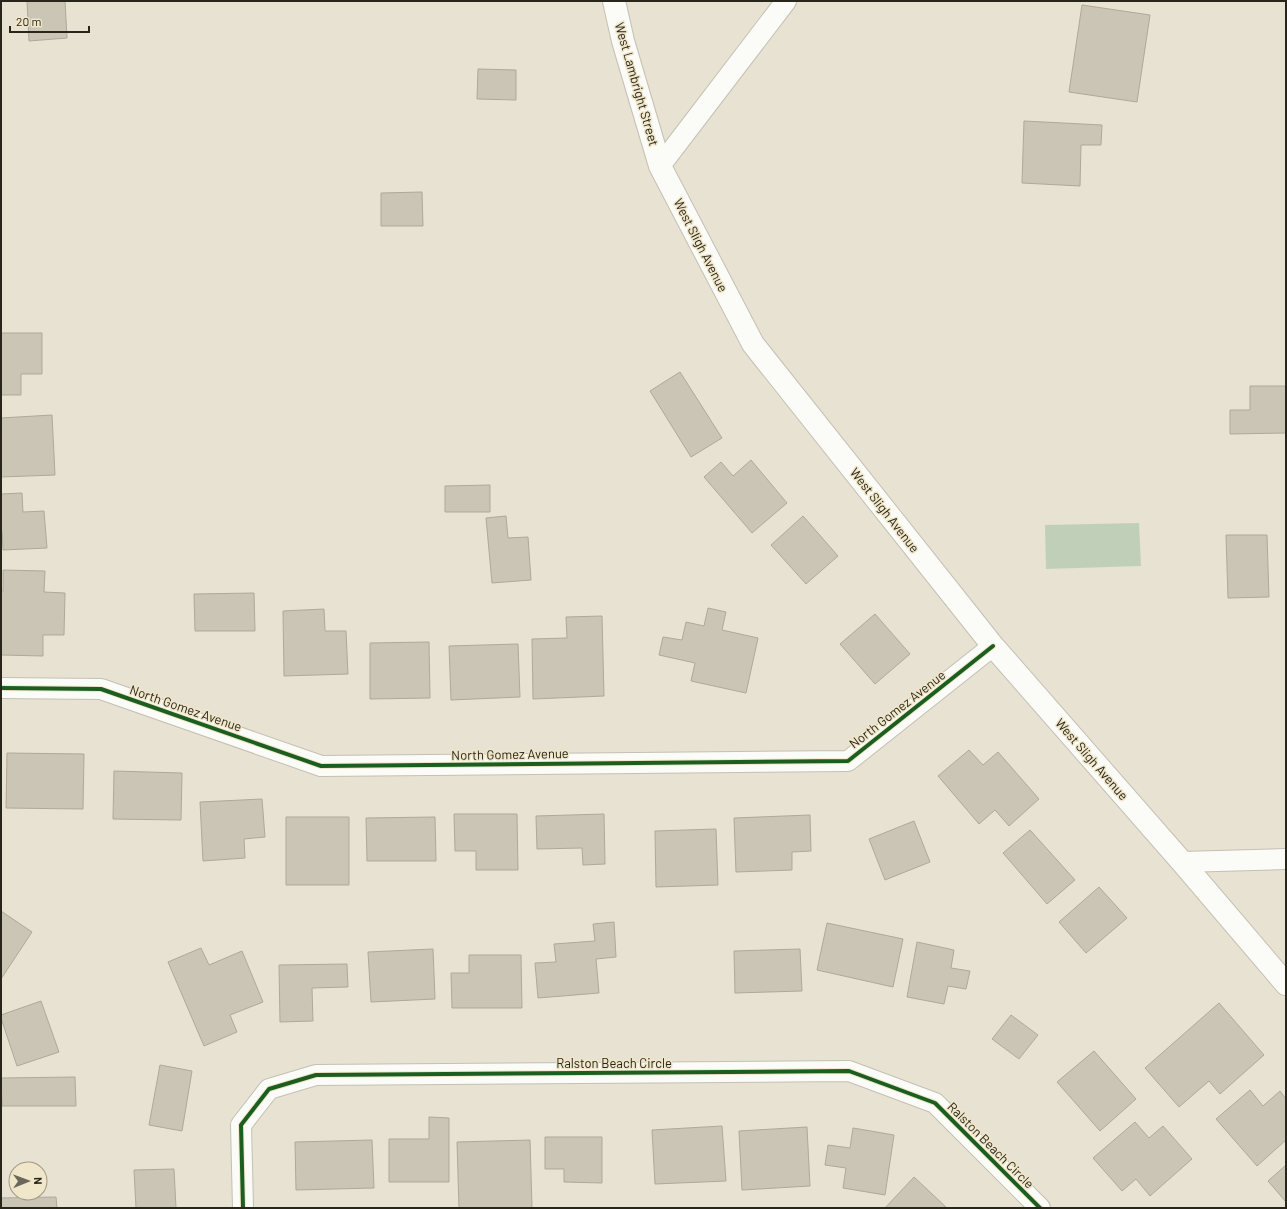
<svg xmlns="http://www.w3.org/2000/svg" width="1287" height="1209" viewBox="0 0 1287 1209" font-family="Barlow,sans-serif">
	<style>
		.green { fill: #c0d0b8 }
		.building { fill: #cac5b4; stroke: #ada99d }
		.lines { fill: none; stroke-linecap: round; stroke-linejoin: round }
		.street-casing { stroke: #c4c0b3; stroke-width: 22 }
		.secondary-casing { stroke: #c4c0b3; stroke-width: 24 }
		.street { stroke: #fbfbf8; stroke-width: 20 }
		.secondary { stroke: #fbfbf8; stroke-width: 22 }
		.cycleway-casing { stroke: #f0e6c9; stroke-width: 6 }
		.cycleway { stroke: #1b5e20; stroke-width: 4 }
		.labels { text-anchor: middle; stroke-width: 3; stroke-linejoin: round; paint-order: stroke }
		.street-label { font-size: 13px; fill: #28251a; stroke: #f0e6c9 }
	</style>
	<rect width="100%" height="100%" fill="#e7e2d2"/>
	<path class="green" d="M1139,523l2,43 -95,3 -1,-44z"/>
	<path class="building" d="M27,1h38l2,37 -38,3z
		M1082,5l68,10 -13,87 -68,-10z
		M478,69l38,1v30l-39,-1z
		M1024,121l78,4 -1,20h-20l-1,41 -58,-3z
		M422,192l1,34h-42v-33z
		M1,333h41v41h-21v21h-20z
		M680,372l42,66 -31,19 -41,-66z
		M1250,386h36v47l-56,1v-24h20z
		M52,415l3,60 -54,2v-59z
		M751,460l36,43 -35,30 -48,-56 17,-15 12,14z
		M490,485v27h-45v-26z
		M22,493l1,19 21,-1 3,37 -44,2 -1,-19 -1,1v-38z
		M506,516l2,22 20,-1 3,43 -39,3 -6,-65z
		M803,516l35,40 -32,28 -35,-39z
		M1226,535h41l2,62 -41,1z
		M3,570l42,1 -1,21 21,1 -1,42h-21v21l-42,-1v-64h2z
		M254,593l1,38h-60l-1,-37z
		M708,608l18,4 -4,18 36,8 -12,55 -55,-12 4,-18 -36,-8 4,-18 19,3 4,-18 18,4z
		M324,609l1,22h21l2,43 -64,2 -1,-65z
		M875,614l35,40 -35,30 -35,-40z
		M602,616l2,80 -71,3 -1,-60 35,-1 -1,-21z
		M429,642l1,56 -60,1v-56z
		M518,644l2,53 -69,3 -2,-54z
		M969,750l14,15 15,-13 41,47 -30,27 -14,-16 -16,14 -41,-48z
		M7,753l77,1 -1,55 -77,-1z
		M114,771l68,2 -1,47 -68,-1z
		M262,799l3,38 -21,2 1,19 -42,3 -3,-59z
		M454,814h63l1,56h-42v-19h-21z
		M604,814l1,50 -22,1 -1,-17 -45,1 -1,-33z
		M810,815l1,36 -19,1v18l-56,2 -2,-54z
		M286,817h63v68h-63z
		M435,817l1,44h-69l-1,-43z
		M914,821l16,41 -45,18 -16,-41z
		M716,829l2,56 -62,2 -1,-56z
		M1030,830l45,50 -28,24 -44,-51z
		M1099,887l28,31 -41,35 -27,-31z
		M1,911l31,21 -31,47z
		M614,922l2,35 -20,2 3,34 -61,5 -3,-35 21,-1 -2,-18 41,-3 -2,-17z
		M827,923l76,16 -10,48 -76,-17z
		M917,942l37,8 -3,18 19,3 -4,18 -18,-3 -4,18 -37,-7z
		M201,948l8,17 33,-14 21,51 -33,13 7,17 -33,14 -36,-84z
		M433,949l2,50 -64,3 -3,-50z
		M800,949l2,42 -67,2 -1,-42z
		M469,955h52l1,53h-70l-1,-35h18z
		M347,964l1,23 -36,1 1,33 -33,1 -1,-57z
		M41,1001l18,51 -42,14 -16,-48v-3z
		M1219,1003l45,52 -44,39 -11,-13 -30,26 -34,-39z
		M1011,1015l27,20 -19,24 -27,-20z
		M1094,1051l42,48 -36,32 -43,-49z
		M160,1065l32,6 -10,60 -33,-6z
		M75,1077l1,29h-74l-1,-28z
		M1250,1090l13,16 17,-15 6,8v41l-29,26 -41,-47z
		M429,1117l20,1v64h-60v-43h40z
		M1135,1122l14,16 14,-12 29,33 -42,37 -14,-17 -14,12 -29,-33z
		M722,1126l4,55 -71,3 -3,-54z
		M807,1127l3,59 -68,4 -3,-59z
		M853,1128l41,7 -9,60 -42,-7 3,-20 -21,-3 3,-20 22,3z
		M545,1137h57v46l-38,-1v-13h-19z
		M372,1140l2,48 -78,2 -1,-48z
		M530,1140l2,68h-73l-2,-66z
		M1286,1165v37l-18,-21z
		M174,1169l2,39h-40l-2,-38z
		M914,1177l33,31h-62z
		M56,1197l1,11h-56v-10z"/>
	<g class="lines">
		<g class="street-casing">
			<path id="street" d="M660,166l126,-165
				M1,688l100,1 220,77 527,-5 145,-115
				M1182,862l104,-3
				M243,1208l-2,-83 28,-36 47,-14 533,-4 86,32 105,105"/>
		</g>
		<g class="secondary-casing">
			<path id="secondary" d="M614,1l9,40 37,125 93,178 240,302 189,216 104,122"/>
		</g>
		<use href="#street" class="street"/>
		<use href="#secondary" class="secondary"/>
		<g class="cycleway-casing">
			<path id="cycleway" d="M1,688l100,1 220,77 527,-5 145,-115
				M243,1208l-2,-83 28,-36 47,-14 533,-4 86,32 105,105"/>
		</g>
		<use href="#cycleway" class="cycleway"/>
	</g>
	<g class="labels">
		<g class="street-label">
			<text transform="translate(637 84) rotate(74)" y="5">West Lambright Street</text>
			<text transform="translate(701 245) rotate(63)" y="5">West Sligh Avenue</text>
			<text transform="translate(885 510) rotate(52)" y="5">West Sligh Avenue</text>
			<text transform="translate(186 708) rotate(19)" y="5">North Gomez Avenue</text>
			<text transform="translate(897 709) rotate(-38)" y="5">North Gomez Avenue</text>
			<text transform="translate(510 754) rotate(-1)" y="5">North Gomez Avenue</text>
			<text transform="translate(1092 759) rotate(49)" y="5">West Sligh Avenue</text>
			<text x="614" y="1068">Ralston Beach Circle</text>
			<text transform="translate(991 1145) rotate(45)" y="5">Ralston Beach Circle</text>
		</g>
	</g>
	<rect width="1287" height="1209" fill="none" stroke="#28251a" stroke-width="4"/>
	<g transform="translate(28 1181) rotate(89)"><circle r="19" fill="#f0e6c9" stroke="#a09983"/>
	<path d="M0-3L7 15L0 10L-7 15Z" fill="#6b675a"/>
	<text y="-6" font-size="11" font-weight="bold" text-anchor="middle" fill="#28251a">N</text>
	</g>
	<path d="M10 26v6h79v-6" fill="none" stroke="#28251a" stroke-width="2"/>
	<text x="16" y="26" font-size="12" fill="#28251a" stroke="#f0e6c9" stroke-width="3" paint-order="stroke">20 m</text>
</svg>
